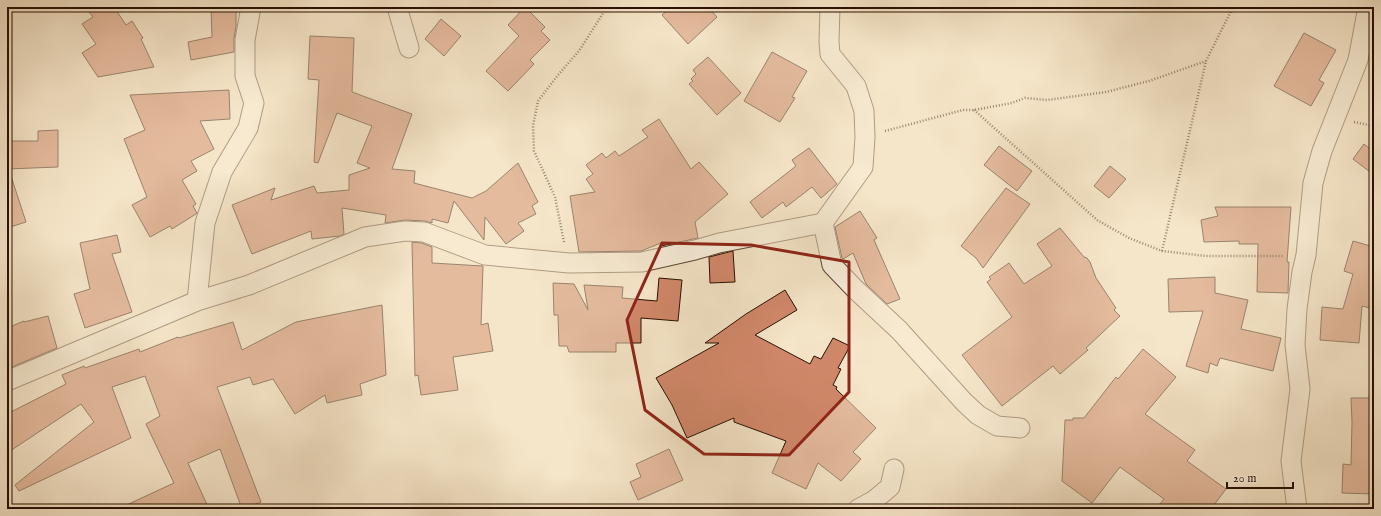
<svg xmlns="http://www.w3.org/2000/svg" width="1381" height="516" viewBox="0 0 1381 516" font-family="'IM FELL English',serif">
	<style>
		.building { fill: #d1886a; stroke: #280f01 }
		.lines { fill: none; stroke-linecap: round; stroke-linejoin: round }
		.street-casing { stroke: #5c4533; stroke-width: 21 }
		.path { stroke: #280f01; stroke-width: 2.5; stroke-dasharray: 1 2; stroke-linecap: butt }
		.street { stroke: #f9efdc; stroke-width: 19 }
		.marked { fill: none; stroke: #8f2418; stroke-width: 3; stroke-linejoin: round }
	</style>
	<rect width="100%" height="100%" fill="#f6e6c9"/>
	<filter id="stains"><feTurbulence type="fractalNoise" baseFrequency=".005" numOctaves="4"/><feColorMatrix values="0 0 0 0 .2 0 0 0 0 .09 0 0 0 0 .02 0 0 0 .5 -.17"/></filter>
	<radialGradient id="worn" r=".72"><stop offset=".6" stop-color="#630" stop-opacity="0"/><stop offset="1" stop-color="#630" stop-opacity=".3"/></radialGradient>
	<path class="building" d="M85,7h29l12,18 6,-4 11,17 -2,1 13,28 -56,10 -16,-24 14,-9 -14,-20 11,-7z
		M211,7h25v19l-2,12v14l-43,8 -3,-18 24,-5z
		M525,7l20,20 -4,4 9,9 -20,20 4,4 -26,27 -22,-20 33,-35 -11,-11z
		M671,7h37l9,10 -29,27 -26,-29z
		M441,19l20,17 -17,20 -19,-17z
		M1304,33l32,17 -17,30 5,3 -13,23 -37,-20z
		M310,36l44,2 -2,54 60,22 -20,55 23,2 -1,12 58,15 14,-7 32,-28 20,39 -6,4 4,8 -18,9 6,8 -18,13 -21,-27 -1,23 -30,-39 -6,22 -16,-4v4l-7,-2 -20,-1 -20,3 1,-8 -44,-7 2,26 -4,2 -28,3 -1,-8 -59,23 -20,-49 43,-17 -4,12 43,-14 3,7 32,-3v-15l21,-7 -13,-5 15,-37 -35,-13 -19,50 -4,-1 5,-82 -11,-1z
		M772,52l35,19 -15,26 3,1 -15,24 -36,-21z
		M708,57l33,36 -24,22 -28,-31 4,-3 -2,-2 5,-5 -3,-4z
		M229,90l1,29 -30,2 14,28 -23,12 6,10 -15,9 14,24 -3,2 4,7 -1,1 -24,15 -2,-3 -20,11 -18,-32 15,-8 -23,-58 21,-9 -15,-35z
		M659,119l32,50 8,-7 29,32 -33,28 3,16 -37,8v-3l-20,8 -62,1 -9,-56 25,-4 -9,-13 7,-5 -7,-9 16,-12 4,5 9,-7 4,5 29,-19 -6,-7z
		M58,130v37l-51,2v-28h31v-10z
		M1364,144l10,8v23l-21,-16z
		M999,146l33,25 -15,20 -33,-26z
		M809,148l28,36 -16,14 -9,-11 -26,20 -3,-5 -21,16 -12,-16 46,-36 -4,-6z
		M1110,166l16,13 -17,19 -15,-12z
		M10,173l16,49 -19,6v-54z
		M1006,188l24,16 -47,64 -7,-10 -15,-12z
		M1215,207h76l-4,55h2l-1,31 -31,-1 1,-48h-19v-3l-35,1 -3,-22 17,-4z
		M860,211l17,27 -3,2 26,59 -13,5 -21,-20 -13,-31 -10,6 -1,-1 -7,-31z
		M1060,228l24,29 3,1 3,4 6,16 20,30 -2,2 6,6 -34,32 2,2 -28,24 -7,-8 -51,40 -40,-51 50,-38 -25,-35 4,-3 -2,-2 20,-14 15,21 28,-18 -15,-22z
		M117,235l4,17 -9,2 20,58 -47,16 -11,-34 16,-5 -10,-46z
		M1353,241l21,6v62l-12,-3 -3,37 -39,-3 2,-33 21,2 10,-35 -9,-3z
		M412,242l10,1 10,4v16l51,3 -2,59 7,-2 5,28 -40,6 5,33 -37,5 -3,-20 -3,1z
		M733,251l2,31 -25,1 -1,-26z
		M1215,277v16l33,7 -7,29 40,9 -8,33 -53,-13 -3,8 -7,-3 -2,10 -22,-7 17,-55 -34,1 -1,-33z
		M659,278l23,2 -4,41 -37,-3v25h-25v9h-47l-2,-6h-8l-1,-31h-4l-1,-32 21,1 14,26 -4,-25 39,2 -1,11 35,3z
		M785,290l12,20 -42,25 55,29 4,-8 7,3 12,-21 17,8 -12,22 3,1 -8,16 4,2 -1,2 40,39 -23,24 8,7 -20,22 -23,-18 -12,26 -34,-16 14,-32 -52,-19v-4l-47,20 -15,-33 -16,-27 63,-35h-14l41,-29z
		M382,305l4,70 -26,9 2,11 -35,8 -2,-8 -30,19 -22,-35 -20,6 -3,-8 -33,10 44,115 -19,7 -22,-60 -32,14 21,46h-91l56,-26 -28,-59 14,-8 -15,-40 -33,11 19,51 -112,53 -4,-6 79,-63 -13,-18 -74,49v-39l59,-30 -4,-9 22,-9 1,2 54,-19 1,3 38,-15 1,1 54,-16 9,28 54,-28z
		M48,316l9,32 -50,21v-41l17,-7v1z
		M1143,349l33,28 -31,37 50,36 -8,11 39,28 -15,20h-55l8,-10 -44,-32 -28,36 -30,-22 3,-61h8v-2h11l32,-41 2,2z
		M1351,398h23v96l-32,-1 1,-29 8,1 1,-43z
		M669,449l14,31 -45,20 -8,-18 11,-5 -5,-13z"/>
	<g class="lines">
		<g class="street-casing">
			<path id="street" d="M397,7l12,41
				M830,7l-1,35 1,12 26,32 8,25 1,26 -2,30 -40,56 9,42 24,25 43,40 65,72 14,13 19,11 23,2
				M197,301l52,-16 116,-48 40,-6 19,1 61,23 84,8 73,-1 53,-12 24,-7 104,-20
				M7,381l190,-80 8,-78 17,-51 26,-44 6,-25 -9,-27v-36l6,-33
				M858,509l15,-8 17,-14 4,-18
				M1297,509l-6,-48 9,-72 -5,-44 2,-36 5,-37 4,-17 7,-72 9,-32 36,-91 10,-53"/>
		</g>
		<path class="path" d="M974,110l123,110 32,18 33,13 44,5h78
			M1354,122l20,4
			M885,131l78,-21h11l38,-7 13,-5 22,2 59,-8 43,-11 57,-20
			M564,242l-9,-45 -21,-46 -1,-25 5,-25 20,-26 21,-24 28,-44
			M1162,251l44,-190 27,-54"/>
		<use href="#street" class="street"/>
	</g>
	<path d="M0 0H1381V516H0ZM662,243l89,2 98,17v130l-60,63 -85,-1 -59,-44 -18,-90z" fill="#f6e6c9" fill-opacity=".55" fill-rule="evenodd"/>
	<path class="marked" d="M662,243l89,2 98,17v130l-60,63 -85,-1 -59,-44 -18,-90z"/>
	<rect width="1381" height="516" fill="none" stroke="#f6e6c9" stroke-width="24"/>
	<rect x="8" y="8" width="1365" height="500" fill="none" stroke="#280f01" stroke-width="2"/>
	<rect x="12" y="12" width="1357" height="492" fill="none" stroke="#280f01"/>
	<path d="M1227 482v6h66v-6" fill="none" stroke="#280f01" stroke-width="2"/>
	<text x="1233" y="482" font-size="12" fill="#280f01" stroke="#f9efdc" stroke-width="3" paint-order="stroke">20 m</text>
	<rect width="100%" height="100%" filter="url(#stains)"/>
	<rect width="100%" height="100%" fill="url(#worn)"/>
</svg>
